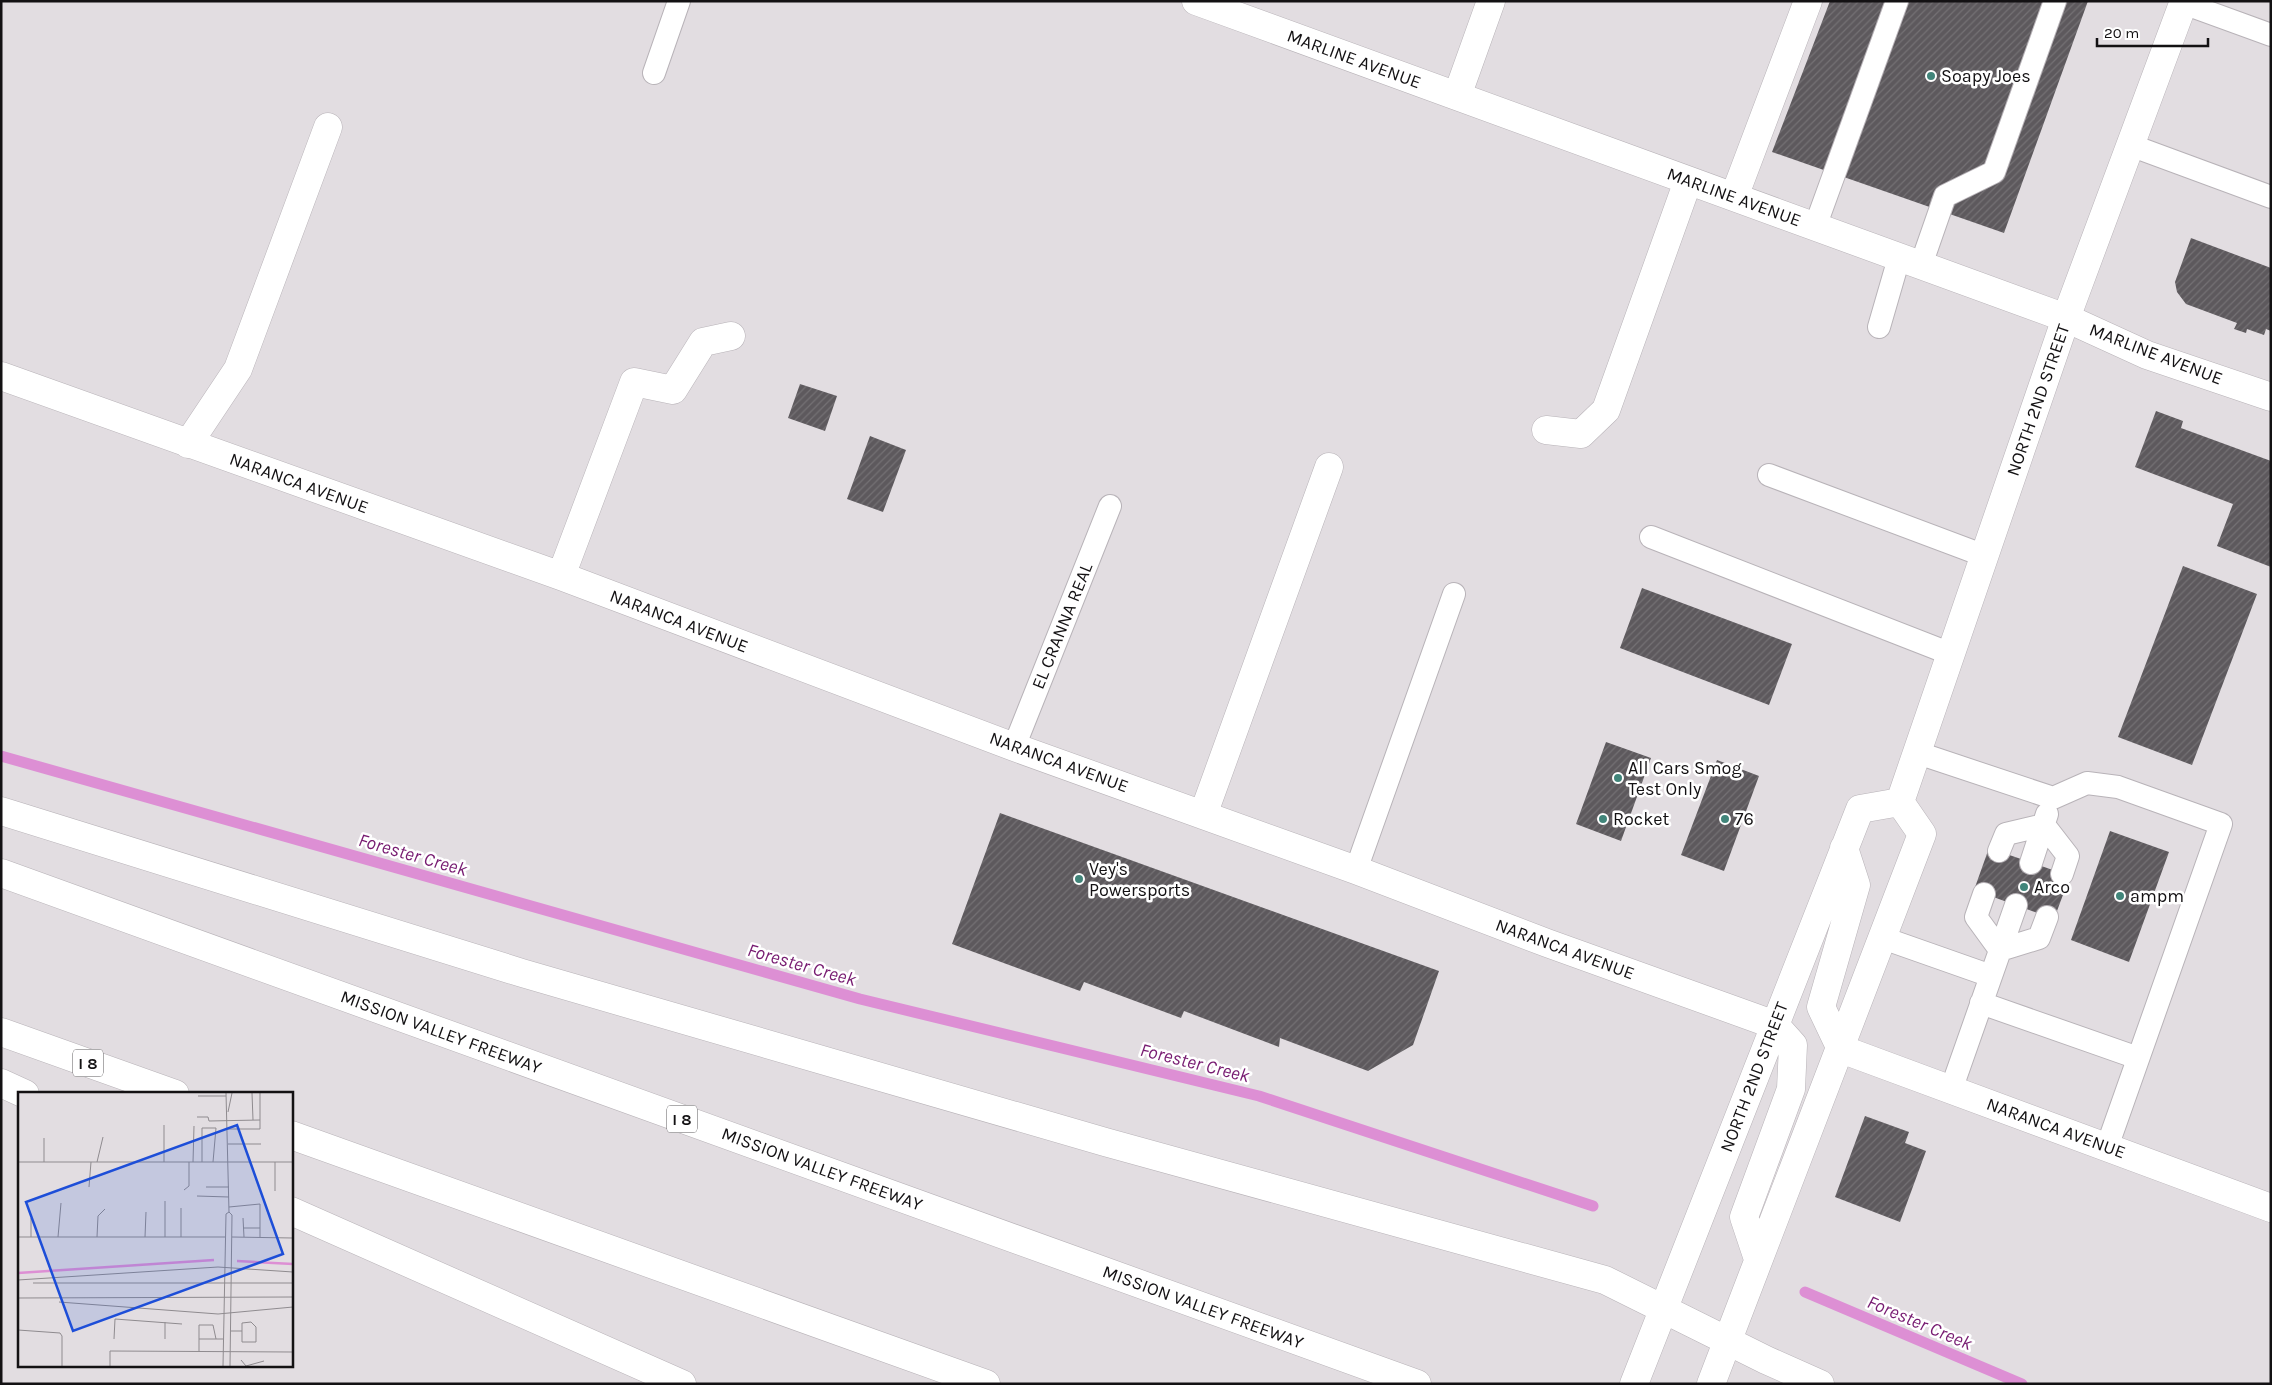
<svg xmlns="http://www.w3.org/2000/svg" width="2272" height="1385" viewBox="0 0 2272 1385" font-family="Karla,sans-serif">
	<style>
		.lines { fill: none; stroke-linecap: round; stroke-linejoin: round }
		.stream { stroke: #dd8fd4; stroke-width: 11 }
		.building { fill: url(#building-hatch) }
		.service-casing { stroke: #b8b3b8; stroke-width: 24 }
		.minor-casing { stroke: #b8b3b8; stroke-width: 29 }
		.primary-casing { stroke: #b8b3b8; stroke-width: 29 }
		.motorway-casing { stroke: #b8b3b8; stroke-width: 29 }
		.service { stroke: #fff; stroke-width: 22 }
		.minor { stroke: #fff; stroke-width: 28 }
		.primary { stroke: #fff; stroke-width: 28 }
		.motorway { stroke: #fff; stroke-width: 28 }
		.poi-dot { fill: #41857a; stroke: #fff; stroke-width: 2 }
		.labels { text-anchor: middle; stroke-width: 5; stroke-linejoin: round; paint-order: stroke }
		.shield { fill: #fff; stroke: #5a585a; stroke-width: 1 }
		.shield-label { font-size: 16px; font-weight: bold; fill: #131113 }
		.street-label { font-size: 18px; fill: #131113; stroke: #fff }
		.poi-label { font-size: 18px; fill: #131113; stroke: #fff; text-anchor: start }
		.water-label { font-size: 19px; font-style: italic; fill: #771b71; stroke: #fff }
		.inset-river { fill: none; stroke: #dd8fd4; stroke-width: 2.5 }
		.inset-road { fill: none; stroke: #8f8b8f; stroke-width: 1 }
		.view { fill: #1d4ed8; fill-opacity: 0.15; stroke: #1d4ed8; stroke-width: 2.5 }
		.inset-edge { fill: none; stroke: #131113; stroke-width: 2.5 }
	</style>
	<defs>
		<pattern id="building-hatch" width="6" height="6" patternUnits="userSpaceOnUse" patternTransform="scale(1.25)"><rect width="6" height="6" fill="#5d595d"/><path d="M-1 1l2-2M0 6l6-6M5 7l2-2" fill="none" stroke="#747174"/></pattern>
	</defs>
	<rect width="100%" height="100%" fill="#e2dde1"/>
	<g class="lines">
		<path class="stream" d="M1,756l859,243 399,97 334,110
			M1805,1292l217,92"/>
	</g>
	<path class="building" d="M1830,1h258l-84,232 -232,-81z
		M2191,238l80,30v63l-5,-2 -2,6 -17,-6 -1,4 -12,-4 3,-6 -51,-19 -9,-12 -2,-10z
		M800,384l37,12 -12,35 -37,-13z
		M2156,411l27,10 -2,7 90,33v106l-54,-21 16,-42 -98,-37z
		M870,436l36,14 -23,62 -36,-13z
		M2183,566l74,28 -65,171 -74,-28z
		M1642,588l150,56 -23,61 -149,-57z
		M1606,742l45,16 -30,83 -45,-17z
		M1717,760l42,16 -35,95 -43,-16z
		M1000,813l439,158 -26,74 -45,26 -88,-33 -1,9 -95,-36 -3,7 -97,-36 -4,9 -128,-47z
		M2110,831l59,21 -40,110 -58,-22z
		M1989,848l81,28 -16,43 -80,-29z
		M1865,1116l44,16 -4,11 21,8 -26,71 -65,-25z"/>
	<g class="lines">
		<g class="service-casing">
			<path id="service" d="M2183,3l88,32
				M654,73l25,-72
				M2130,145l141,52
				M1815,227l82,-226
				M1921,265l24,-69 49,-24 61,-171
				M1879,327l20,-69
				M1769,475l216,81
				M1651,537l300,117
				M1014,747l96,-241
				M1918,753l135,45 34,-15 31,4 103,37 -114,323
				M1999,851l7,-17 38,-9 24,31 -6,18
				M2031,863l16,-49
				M1356,870l98,-276
				M1984,894l-8,23 24,33 39,-12 8,-21
				M1883,938l108,38
				M1981,1003l157,55
				M1951,1090l65,-185"/>
		</g>
		<g class="minor-casing">
			<path id="minor" d="M1196,1l870,317 81,37 124,42
				M1457,96l34,-95
				M1734,197l74,-196
				M1,376l560,200 453,171 342,123 191,73 228,82
				M1546,430l35,4 25,-24 82,-229
				M188,444l50,-75 90,-242
				M561,576l73,-194 39,8 30,-48 28,-6
				M1203,815l126,-348
				M1841,1049l430,159"/>
		</g>
		<g class="primary-casing">
			<path id="primary" d="M1900,802l166,-484 118,-317
				M1841,1049l-20,-42 35,-122 -12,-37
				M1758,1259l-14,-42 47,-128 2,-44 -18,-20
				M1634,1384l226,-575 40,-7
				M1711,1384l211,-550 -22,-32"/>
		</g>
		<g class="motorway-casing">
			<path id="motorway" d="M1,811l521,162 583,169 500,138 161,80 54,24
				M1,873l1416,511
				M1,1032l174,62
				M1,1083l24,11
				M291,1135l695,249
				M291,1211l391,173"/>
		</g>
		<use href="#service" class="service"/>
		<use href="#minor" class="minor"/>
		<use href="#primary" class="primary"/>
		<use href="#motorway" class="motorway"/>
	</g>
	<g class="poi-dot">
		<circle cx="1931" cy="76" r="5"/>
		<circle cx="1618" cy="778" r="5"/>
		<circle cx="1603" cy="819" r="5"/>
		<circle cx="1725" cy="819" r="5"/>
		<circle cx="1079" cy="879" r="5"/>
		<circle cx="2024" cy="887" r="5"/>
		<circle cx="2120" cy="896" r="5"/>
	</g>
	<g class="labels">
		<g class="shield">
			<rect x="73" y="1049.5" width="30" height="27" rx="4"/>
			<rect x="667" y="1105.5" width="30" height="27" rx="4"/>
		</g>
		<g class="shield-label">
			<text x="88" y="1069">I 8</text>
			<text x="682" y="1125">I 8</text>
		</g>
		<g class="street-label">
			<text transform="translate(1354 59) rotate(20)" y="6">MARLINE AVENUE</text>
			<text transform="translate(1734 197) rotate(20)" y="6">MARLINE AVENUE</text>
			<text transform="translate(2156 354) rotate(21)" y="6">MARLINE AVENUE</text>
			<text transform="translate(2038 400) rotate(-71)" y="6">NORTH 2ND STREET</text>
			<text transform="translate(299 483) rotate(20)" y="6">NARANCA AVENUE</text>
			<text transform="translate(679 621) rotate(21)" y="6">NARANCA AVENUE</text>
			<text transform="translate(1062 626) rotate(-68)" y="6">EL CRANNA REAL</text>
			<text transform="translate(1059 762) rotate(20)" y="6">NARANCA AVENUE</text>
			<text transform="translate(1565 949) rotate(20)" y="6">NARANCA AVENUE</text>
			<text transform="translate(441 1032) rotate(20)" y="6">MISSION VALLEY FREEWAY</text>
			<text transform="translate(1754 1077) rotate(-69)" y="6">NORTH 2ND STREET</text>
			<text transform="translate(2056 1128) rotate(20)" y="6">NARANCA AVENUE</text>
			<text transform="translate(822 1169) rotate(20)" y="6">MISSION VALLEY FREEWAY</text>
			<text transform="translate(1203 1307) rotate(20)" y="6">MISSION VALLEY FREEWAY</text>
		</g>
		<g class="poi-label">
			<text x="1941" y="82">Soapy Joes</text>
			<text x="1628" y="774">All Cars Smog<tspan x="1628" dy="21">Test Only</tspan></text>
			<text x="1613" y="825">Rocket</text>
			<text x="1735" y="825">76</text>
			<text x="1089" y="875">Vey's<tspan x="1089" dy="21">Powersports</tspan></text>
			<text x="2034" y="893">Arco</text>
			<text x="2130" y="902">ampm</text>
		</g>
		<g class="water-label">
			<text transform="translate(413 854) rotate(16)" y="7">Forester Creek</text>
			<text transform="translate(802 964) rotate(16)" y="7">Forester Creek</text>
			<text transform="translate(1195 1062) rotate(14)" y="7">Forester Creek</text>
			<text transform="translate(1920 1322) rotate(23)" y="7">Forester Creek</text>
		</g>
	</g>
	<g transform="translate(18 1092)">
		<rect width="275" height="275" fill="#e2dde1"/>
		<path class="inset-river" d="M219,169l56,3M0,181l196,-13"/>
		<path class="inset-road" d="M208,1l3,119 3,3 -2,151M234,1l1,27M180,4h28M210,20l4,-19M179,25h11l1,4 51,-1M146,33v37M210,37h32v-36M26,46v24M210,52h33M0,70h275M79,70l6,-25M175,70l1,-36M184,70v-34h14l-3,34M71,95l2,-25M188,95h23M166,98l5,-4v-24M257,99v-29M179,104l32,1M147,109v36M211,115l31,-3v33M163,116v29M225,126l1,19M225,136h17M0,145h207M13,145v-19M40,145l3,-34M79,145l1,-21 7,-7M127,145l1,-25M214,145l61,1M0,188l200,-13 75,5M15,191h260M0,206l275,-1M41,210l159,12 75,-7M0,238l42,3 2,3v30M213,239h11v-8l9,-1 5,5v15h-14v-11M96,247l1,-20 67,5M147,247v-17M181,247h17M181,260v-27h14l3,14h7M223,268l5,6 18,-5M92,274v-15l183,1M205,274l3,-152 3,-2"/>
		<path class="view" d="M219,33l46,129 -210,77 -47,-129z"/>
		<rect width="275" height="275" class="inset-edge"/>
	</g>
	<rect width="2272" height="1385" fill="none" stroke="#131113" stroke-width="5"/>
	<path d="M2097 38v8h111v-8" fill="none" stroke="#131113" stroke-width="2.5"/>
	<text x="2104" y="38" font-size="15" fill="#131113" stroke="#ffffff" stroke-width="4" paint-order="stroke">20 m</text>
</svg>
